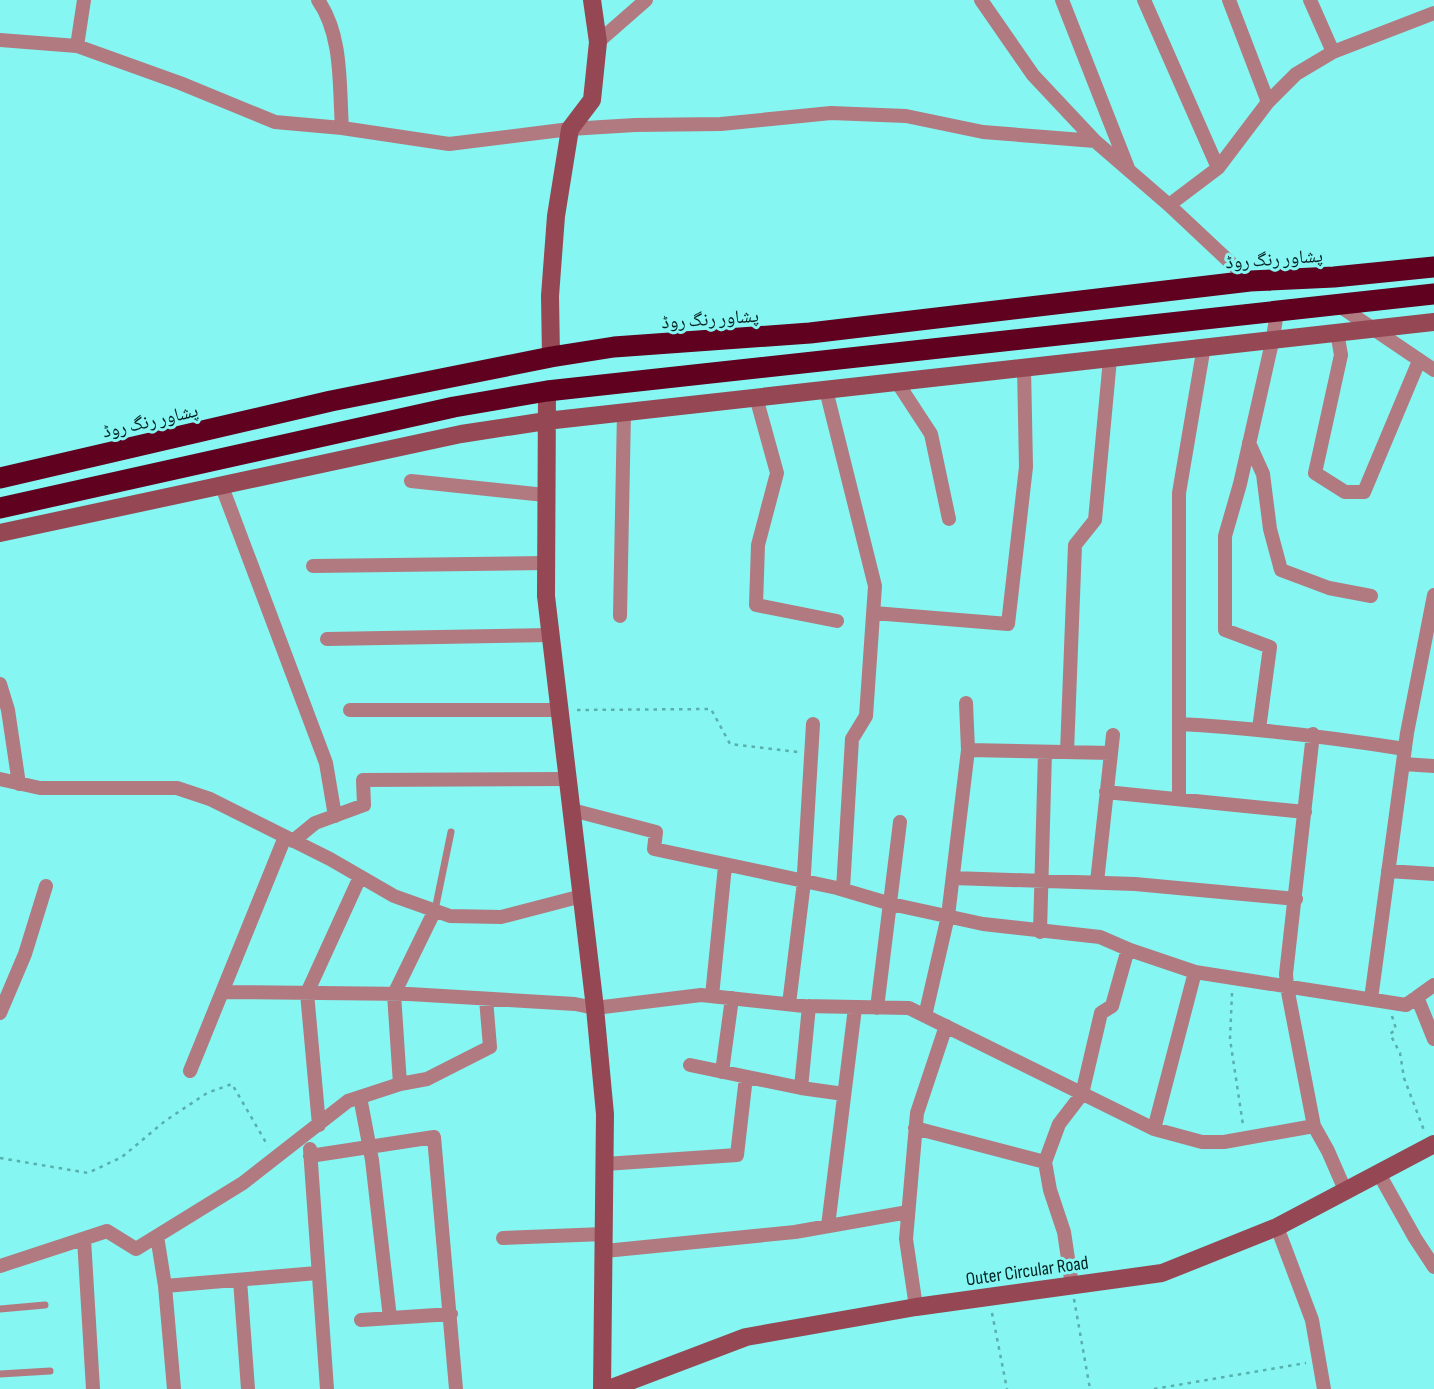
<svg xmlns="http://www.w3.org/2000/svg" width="1434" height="1389" viewBox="0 0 1434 1389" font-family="'Sofia Sans Condensed','Noto Naskh Arabic',sans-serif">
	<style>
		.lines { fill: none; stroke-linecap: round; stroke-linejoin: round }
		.path { stroke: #59afac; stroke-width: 2.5; stroke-dasharray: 3.5 5; stroke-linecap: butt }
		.lane { stroke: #b17a80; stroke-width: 7 }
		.street { stroke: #b17a80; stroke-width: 14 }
		.secondary { stroke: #954853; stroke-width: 18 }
		.highway { stroke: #5f011f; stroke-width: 21 }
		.labels { text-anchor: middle; stroke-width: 6; stroke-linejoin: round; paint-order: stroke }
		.street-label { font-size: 19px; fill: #002221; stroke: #85f6f2 }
	</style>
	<rect width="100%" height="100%" fill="#85f6f2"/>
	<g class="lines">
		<path class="path" d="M577,710l134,-1 19,35 68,8
			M1232,993l-2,46 13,86
			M1392,1016l4,13 -6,5 10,19 4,25 21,55
			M0,1158l88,15 34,-16 43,-36 42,-28 25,-9 36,62
			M1074,1299l16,90
			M992,1313l15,76
			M1154,1389l152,-26"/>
		<path class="lane" d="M435,910l16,-78
			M0,1309l45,-4
			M0,1374l50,-3"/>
		<path class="street" d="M318,0c25,36 21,85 24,128
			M981,0l52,75 62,66
			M1062,0l66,168
			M1144,0l74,168
			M1229,0l39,102
			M1310,0l23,52
			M0,40l77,6 103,37 95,39 67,6 107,16 121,-15 65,-4 86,-1 110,-11 75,3 77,16 112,9 74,64 81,76
			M598,42l48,-42
			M77,46l7,-46
			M1169,205l49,-37 50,-66 28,-28 37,-22 101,-39
			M1338,305l96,65
			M1337,332l4,23 -26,118 30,19h19l55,-131
			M897,382l34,52 18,85
			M826,390l49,196 -9,130 -14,23 -9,150
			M756,397l21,76 -19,72 -2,60 81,16
			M1249,443l14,31 7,55 11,41 48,18 42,8
			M411,481l134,14
			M221,484l105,279 9,53
			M313,566l233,-3
			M874,613l134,11 18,-157 -2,-100
			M620,616l4,-204
			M327,639l224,-4
			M0,684l8,26 11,74
			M350,710h210
			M1179,724c76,4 150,13 226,25
			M1259,729l11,-82 -45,-17v-94l15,-52 33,-146 4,-26
			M1313,734l-27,240 1,13 27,139 14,25 17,39
			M968,750l143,3
			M1067,752l8,-207 20,-25 15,-161
			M1403,764l31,2
			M0,779l40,9h137l33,11 120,60 64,37 56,20 51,1 81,-21
			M1106,792l199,20
			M1179,799v-306l25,-147
			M572,810l84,22 -2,17 183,39 54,16 92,20 117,13 30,13 65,22 211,33 28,-20
			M293,841l22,-18 49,-18 -1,-25 205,-1
			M1388,871l46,3
			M953,878l182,6 161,15
			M1097,882l16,-147
			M1040,932l5,-180
			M222,992l187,2 166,10 20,4 106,-13 103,11 105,2 245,121 48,13h22l90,-16
			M712,996l13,-130
			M1417,997l17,42
			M1371,999l36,-266 27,-138
			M789,1004l14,-114 10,-166
			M877,1008l23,-186
			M0,1013l25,-59 21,-68
			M925,1016l23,-100 20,-166 -2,-47
			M690,1065l111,23 43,6
			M190,1071l95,-234
			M722,1072l10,-74
			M400,1084l-6,-90 41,-84
			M801,1088l8,-82
			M360,1097l12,63 18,158
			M319,1125l-12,-132 53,-116
			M915,1128l130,34
			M1154,1129l41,-157
			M310,1149l17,240
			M310,1156l124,-19 22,252
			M605,1164l132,-9 9,-78
			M1378,1172l37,66 19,29
			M828,1226l27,-218
			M1277,1227l35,93 12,69
			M157,1236l8,50 9,103
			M503,1238l101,-4
			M84,1239l9,150
			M605,1251l190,-19 113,-20
			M0,1266l107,-35 29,18 107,-66 105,-82 52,-17 27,-5 63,-32 -4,-48
			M240,1280l8,109
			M1072,1285l-8,-53 -14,-42 -5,-28 14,-38 23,-30 19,-81 11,-7 16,-57
			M165,1286l152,-13
			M916,1307l-10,-68 11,-126 29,-87
			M361,1320l90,-6"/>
		<path class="secondary" d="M551,357l-1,-61 6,-80 14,-87 22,-29 6,-58 -6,-42
			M547,391l-1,205 49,412 10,106 -3,275
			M0,533l461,-99 85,-13 888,-99
			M609,1389l137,-52 170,-30 246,-34 115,-46 157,-83"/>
		<path class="highway" d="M0,478l331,-77 220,-44 63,-10 196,-14 440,-52 84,-4 100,-10
			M0,508l454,-101 93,-16 887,-97"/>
	</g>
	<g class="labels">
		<g class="street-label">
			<text transform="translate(1274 258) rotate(-4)" y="7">پشاور رنگ روڈ</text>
			<text transform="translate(710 318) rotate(-4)" y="7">پشاور رنگ روڈ</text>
			<text transform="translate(150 420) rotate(-13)" y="7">پشاور رنگ روڈ</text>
			<text transform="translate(1027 1270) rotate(-8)" y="7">Outer Circular Road</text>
		</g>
	</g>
</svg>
